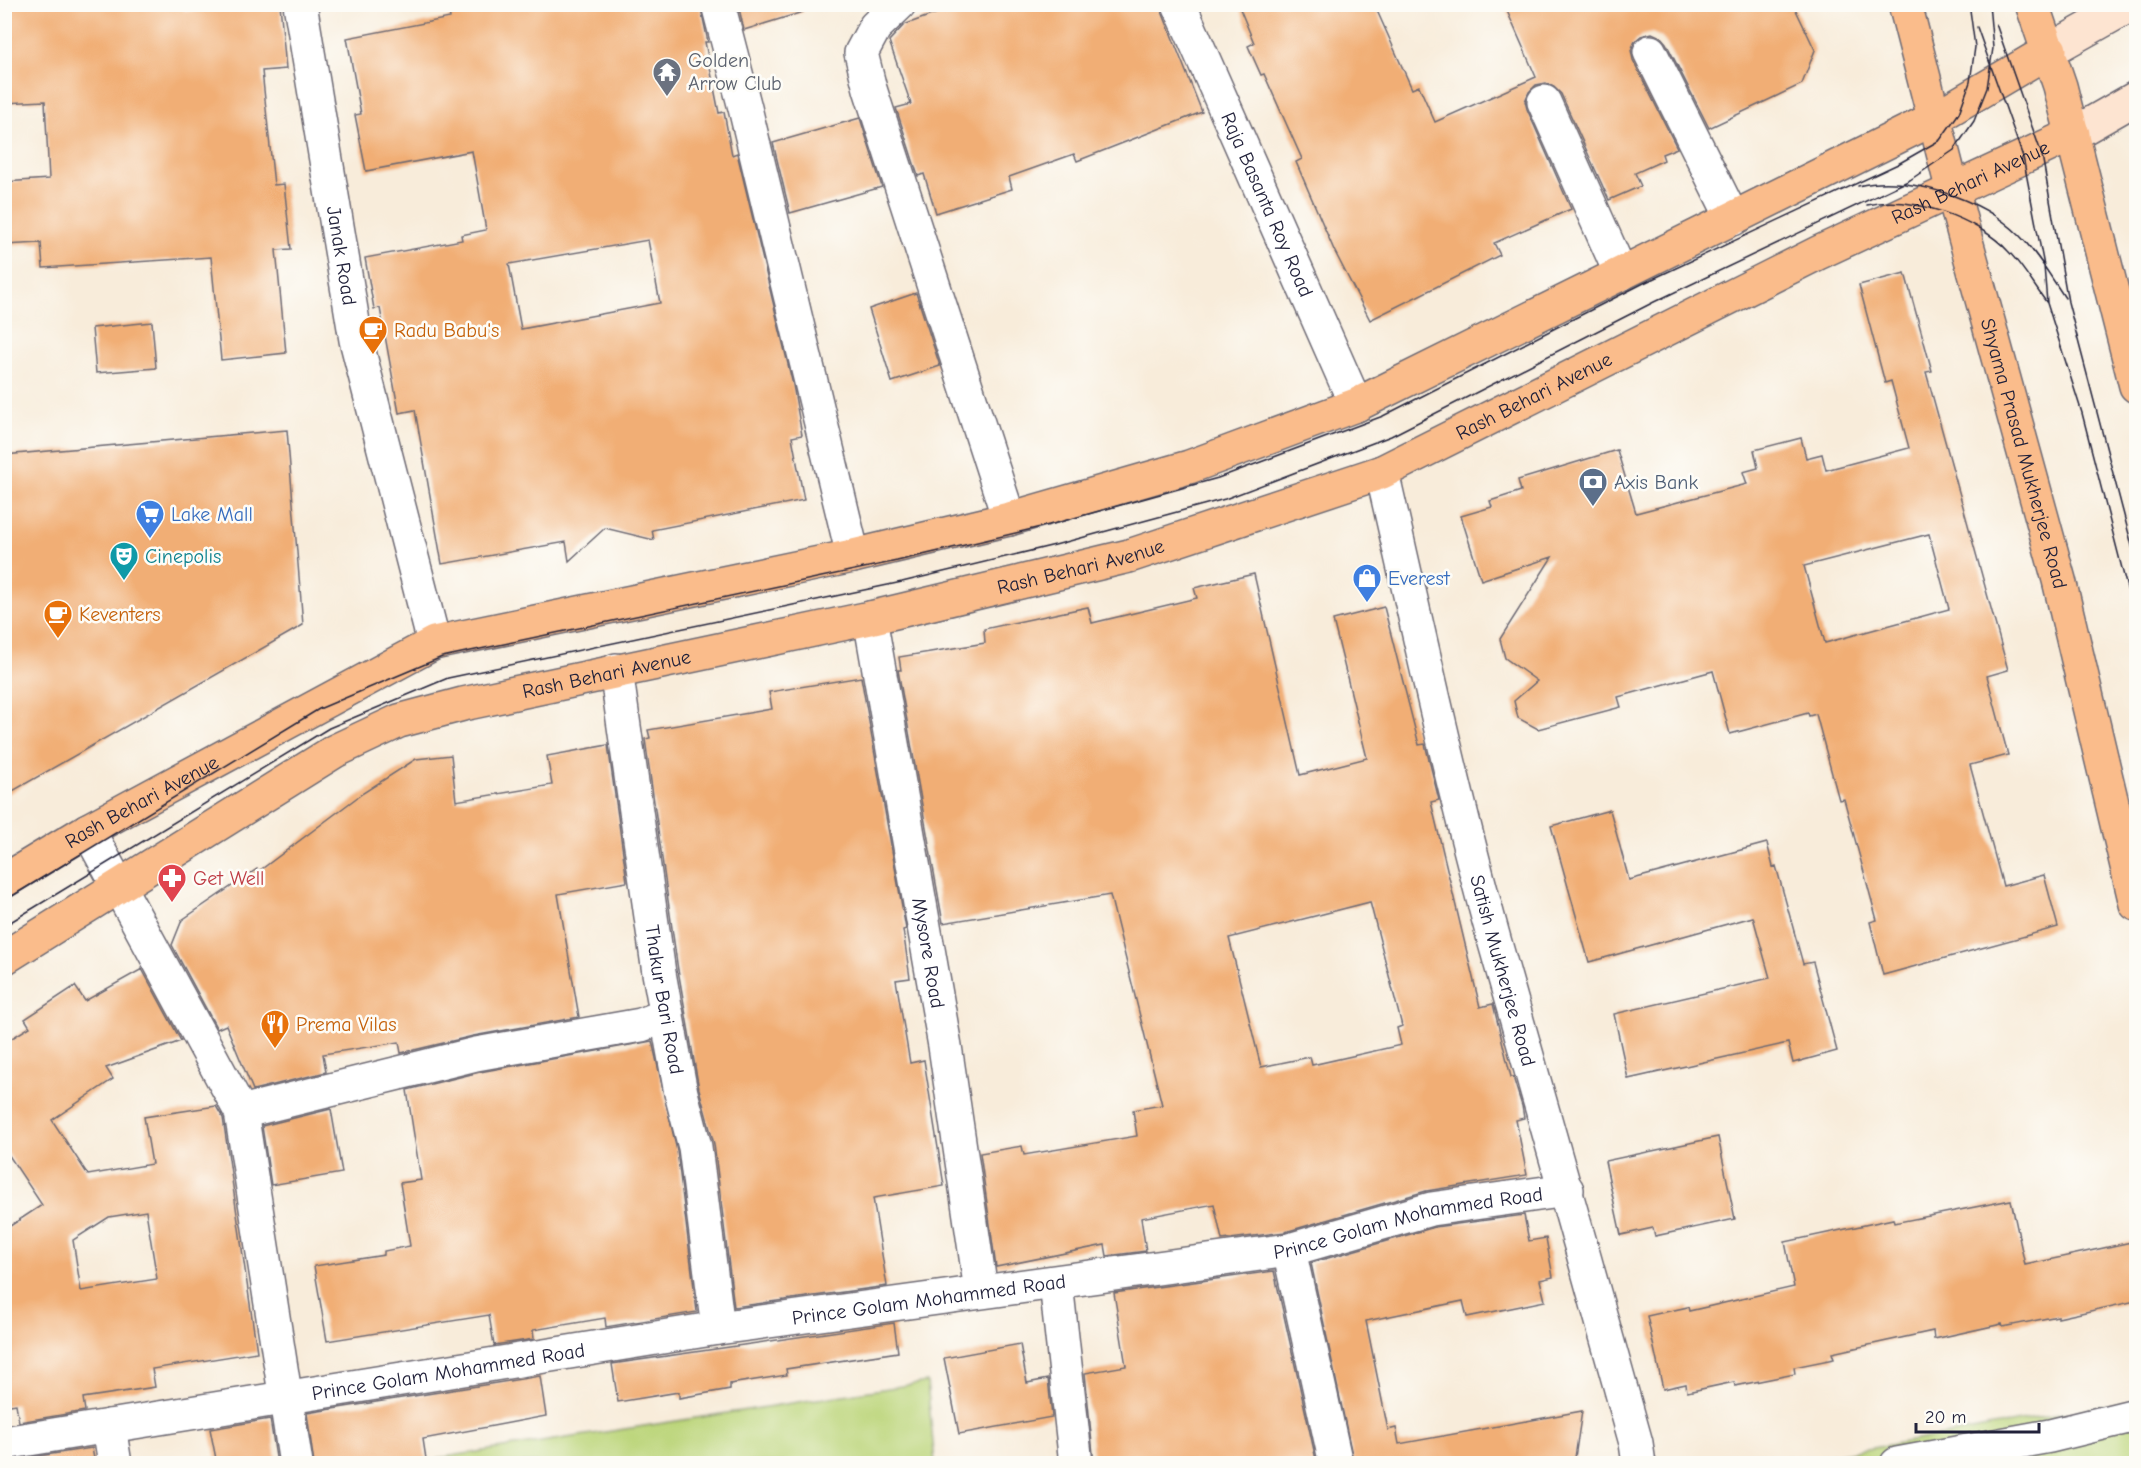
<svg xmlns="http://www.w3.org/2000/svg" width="2141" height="1468" viewBox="0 0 2141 1468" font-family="'Comic Neue',sans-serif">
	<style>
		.green { fill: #bcd57a; stroke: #6f7c5a; stroke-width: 1.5 }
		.building { fill: #f1ae75; fill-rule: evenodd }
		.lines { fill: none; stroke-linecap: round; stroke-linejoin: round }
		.street-casing { stroke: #6d6973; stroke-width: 36 }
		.secondary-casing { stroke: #6d6973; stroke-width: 36 }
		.primary-casing { stroke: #6d6973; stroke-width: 36 }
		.street { stroke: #fff; stroke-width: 33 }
		.secondary { stroke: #fde4d1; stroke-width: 33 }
		.primary { stroke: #fabc8b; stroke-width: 33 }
		.tram { stroke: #22223b; stroke-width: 1.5 }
		.labels { text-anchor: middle; stroke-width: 5; stroke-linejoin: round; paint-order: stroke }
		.worship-label { font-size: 20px; fill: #5b616d; stroke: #fdfcf7; text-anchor: start }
		.street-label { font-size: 20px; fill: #22223b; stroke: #fdfcf7 }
		.food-label { font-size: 20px; fill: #c56008; stroke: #fdfcf7; text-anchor: start }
		.service-label { font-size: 20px; fill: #4e5e75; stroke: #fdfcf7; text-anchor: start }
		.shop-label { font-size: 20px; fill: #366cbe; stroke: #fdfcf7; text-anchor: start }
		.culture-label { font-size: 20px; fill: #0d838f; stroke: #fdfcf7; text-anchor: start }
		.health-label { font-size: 20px; fill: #be3a42; stroke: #fdfcf7; text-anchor: start }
	</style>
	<rect width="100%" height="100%" fill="#fdfcf7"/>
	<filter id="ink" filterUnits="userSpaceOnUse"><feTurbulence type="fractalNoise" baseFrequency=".0167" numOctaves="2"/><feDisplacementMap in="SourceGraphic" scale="12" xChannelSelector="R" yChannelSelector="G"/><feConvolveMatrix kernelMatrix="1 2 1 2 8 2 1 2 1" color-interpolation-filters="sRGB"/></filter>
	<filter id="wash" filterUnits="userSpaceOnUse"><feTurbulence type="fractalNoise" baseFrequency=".008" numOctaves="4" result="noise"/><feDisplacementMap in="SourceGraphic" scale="24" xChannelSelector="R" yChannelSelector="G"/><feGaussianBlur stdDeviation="1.35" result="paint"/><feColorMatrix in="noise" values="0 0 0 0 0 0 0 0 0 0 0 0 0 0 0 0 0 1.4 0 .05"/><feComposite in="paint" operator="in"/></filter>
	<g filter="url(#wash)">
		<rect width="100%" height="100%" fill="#f8ecda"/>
		<path class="green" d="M927,1382l8,81h-496l-1,-5z
			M2136,1400v63h-346z"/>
		<g id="blocks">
			<path class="building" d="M4,4h180l1,7 95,-7 6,65 -24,2 12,114 10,-1 7,65 -15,1 10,103 -65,7 -10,-103 -168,11 -2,-25 -37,2v-63l45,-3 -4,-78 -41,2z
				M483,4h217l8,38h-3l14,71 5,-1 8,43 5,-2 56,232 9,50 -10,2 12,63 -152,30 2,10 -49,-12 -36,33 -3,-19 -124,22 -27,-154 -16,3 -19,-105 -6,1 -9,-51 97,-18 -1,-5 25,-5 -14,-79 -106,20 -11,-56 6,-1 -14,-76 103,-20 -1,-8zM648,240l12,63 -139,26 -12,-65z
				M738,4h64l1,8 -59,18z
				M962,4h197l43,108 -125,49 -3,-7 -65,23 3,12 -76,24 -12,-39 -6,2 -22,-68 15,-4 -22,-63 15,-16z
				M1238,4h136l38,85 7,-3 16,36 101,-45 -32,-73h289l22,46 -13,34 -93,44 -43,-85 -5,-6 -9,-4 -11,3 -6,5 -4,9 2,10 44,88 -15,6 2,6 -29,13 6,13 -32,14 -48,-106 -7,-7 -8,-4 -10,2 -7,7 -4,9 2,8 44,100 -77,34 6,12 -130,65 -36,-70 -38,-88 6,-3 -38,-85 -3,1 -13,-29 6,-3z
				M860,118l22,69 -92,26 -17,-70z
				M1905,273l27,98 -6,1 82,298 -21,6 21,79 -38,10 33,121 41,-11 14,52 -175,48 -13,-53 7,-2 -33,-121 -5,1 -23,-86 -7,2 -1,-3 -78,21 -17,-63 -95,26 3,10 -83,22 -20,-11 -4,-17 23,-20 -32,-23 -5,-19 52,-82 -71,23 -20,-64 31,-9 -2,-6 31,-10 -3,-11 99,-30 19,63 111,-29 -4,-12 15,-4 -4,-18 47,-12 5,20 16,-4 4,16 83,-22 -18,-67 -6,2 -26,-98zM1929,534l20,75 -124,34 -21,-77z
				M916,293l24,73 -48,16 -23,-73z
				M152,322l4,46 -60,5 -4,-45z
				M287,430l16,195 -299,171v-341z
				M1254,574l46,201 67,-17 -34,-138 51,-13 35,138 6,-1 14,56 -8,2 49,205 13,-3 18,73h2l9,29 2,12 -8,2 11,55 -101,16 -141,41 -63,8 -8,-36 -73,14 5,33 -39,5 -2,-11 -109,22 -16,-114 42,-7 2,9 113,-19 -4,-26 29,-5 -52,-210 -167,28 -45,-253h3l-2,-13 86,-14 -1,-14 104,-22 4,16 105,-25 -3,-10zM1370,902l32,124 -5,2 4,17 -89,20 -2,-8 -49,10 -32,-129z
				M861,677l45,252 -3,1 7,48 -14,2 14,83 14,-3 20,126 -71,12 14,88 -153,21 -20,-163 -15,-55 -21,-119 -33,-231 5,-1 -2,-8 124,-21 -3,-17z
				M608,745l19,137 -69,12 21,123 -106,19 -72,17 -2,-11 -76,12 3,18 -73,18 -27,-65 -9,4 -45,-84 10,-25 75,-51 2,2 104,-78 53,-34 35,-4 5,46 96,-16 -5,-29z
				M1610,810l19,70 138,-37 6,24 3,-1 27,98 10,-2 24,89 -44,12 -5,-20 -160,36 -14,-65 156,-36 -17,-61 -164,45 -38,-136z
				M142,969l39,72 -75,27 7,11 -61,41 36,55 64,-11 -8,-47 72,-11 7,12 34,234 -105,17 3,18 -72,11 2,13 -66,11 -3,-18 -12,2v-176l38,-25 -38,-57v-105l26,-16 -5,-8 50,-33 10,15zM146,1211l11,68 -76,12 -8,-51 36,-23z
				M652,1041l25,110 20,161 -91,15 -1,-9 -72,12 1,9 -40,6 -5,-30 -162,26 -13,-75 70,-11v-4l26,-5 -10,-63 21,-3 -14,-90 73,-18z
				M331,1109l11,64 -71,12 -9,-59z
				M1718,1137l17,82 -80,17 -2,-8 -32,7 -16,-74z
				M2011,1200l14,65 111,-24v60l-78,17v-2l-55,11 -1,-3 -68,15 -1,-8 -101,22 2,6 -40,8 1,7 -60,12 -1,-4 -47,10 -1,-8 -23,5 -16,-73 41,-9 1,4 105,-24 -9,-45 108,-23 1,4z
				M1524,1215l5,26 17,-3 7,39 -13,3 5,21 -78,16 -4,-16 -97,20 22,109 8,-2 3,16 183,-33 -8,53h-220l-43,-201 124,-36z
				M1274,1271l43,193h-223l-9,-91 41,-7 -12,-73z
				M894,1323l4,29 -112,17 1,6 -57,9v5l-51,9v-6l-61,10 -6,-38z
				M1020,1344l7,39 21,-4 4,38 -93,17 -15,-76z
				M540,1376l6,40 -123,23 3,20 -27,5h-85l-7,-51z
				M270,1419l7,45h-60l-7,-35z
				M92,1448l3,16h-68l-1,-6z"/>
		</g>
	</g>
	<g filter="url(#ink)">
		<use href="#blocks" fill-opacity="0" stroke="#6d6973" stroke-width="1.5"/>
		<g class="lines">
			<g class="street-casing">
				<g id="street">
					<path id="s1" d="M300,4l56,336 78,303"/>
					<path d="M718,4l27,104 108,448"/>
					<path d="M899,4l-24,23 -14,26 9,36 139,430"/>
					<path id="s2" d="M1179,4l177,401"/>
					<path d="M1650,52l83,167"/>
					<path d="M1544,102l77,172"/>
					<path id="s3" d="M1382,472c36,157 70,315 113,471 47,167 95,333 141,500l3,21"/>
					<path id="s4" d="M870,618l75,428 36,245"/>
					<path id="s5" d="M616,670l43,303 22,120 14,54 23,181"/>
					<path d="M88,830l153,282 55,352"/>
					<path d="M241,1112l235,-58 165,-29 26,-10"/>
					<path d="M1289,1250l47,214"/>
					<path d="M1056,1283l20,181"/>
					<path d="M109,1426l6,38"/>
					<path id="s6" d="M4,1443l714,-115 571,-78 142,-41 136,-19"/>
					<path d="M1897,1464l153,-28 86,-21"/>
				</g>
			</g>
			<g class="secondary-casing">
				<path id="secondary" d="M2050,50l82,-46
					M2073,134l63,-36"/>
			</g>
			<g class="primary-casing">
				<g id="primary">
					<path id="s7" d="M1905,4l55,215 99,361 77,324"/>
					<path d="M2032,4l28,82 76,300"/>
					<path id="s8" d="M4,881l84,-51 346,-187 419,-87 156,-37 180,-52 167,-62 579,-287 115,-68"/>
					<path id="s9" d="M4,958l331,-207 64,-30 64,-17 407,-86 259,-62 253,-84 436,-219 255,-119"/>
				</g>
			</g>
			<use href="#street" class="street"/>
			<use href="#secondary" class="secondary"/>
			<use href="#primary" class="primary"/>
			<path class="tram" d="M1996,24l46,131 26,147 68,259
				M1977,27l46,130 21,109 3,37 35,110 54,210
				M1858,186c50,-12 125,13 161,49 18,18 32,42 46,63
				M1867,205c43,-11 112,14 141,46 15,15 26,35 39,52
				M4,901l315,-192 123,-52 455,-96 152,-36 169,-47 165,-62 261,-133 254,-119 42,-24 19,-27 11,-31 5,-35 -5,-37
				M4,926l325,-198 119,-50 454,-96 153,-37 170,-46 166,-63 263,-134 256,-122 44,-30 20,-29 13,-33 6,-40 -4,-44"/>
		</g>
	</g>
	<defs>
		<g id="temple-pin" transform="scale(1.5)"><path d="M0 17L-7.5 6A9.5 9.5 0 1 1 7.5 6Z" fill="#6b7280" stroke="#fdfcf7"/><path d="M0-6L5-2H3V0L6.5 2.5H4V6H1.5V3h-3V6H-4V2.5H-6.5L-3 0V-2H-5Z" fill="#fff"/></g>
		<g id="cafe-pin" transform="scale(1.5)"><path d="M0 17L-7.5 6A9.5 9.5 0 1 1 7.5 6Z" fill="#e8710a" stroke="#fdfcf7"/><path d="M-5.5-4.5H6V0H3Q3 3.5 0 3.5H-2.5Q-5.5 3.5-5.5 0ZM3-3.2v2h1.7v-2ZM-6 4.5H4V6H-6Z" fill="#fff"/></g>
		<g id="bank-pin" transform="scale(1.5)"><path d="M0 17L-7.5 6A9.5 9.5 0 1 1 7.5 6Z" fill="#5c6f8a" stroke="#fdfcf7"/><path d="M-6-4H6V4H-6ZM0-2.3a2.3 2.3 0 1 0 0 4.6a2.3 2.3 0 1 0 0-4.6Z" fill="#fff"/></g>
		<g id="supermarket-pin" transform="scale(1.5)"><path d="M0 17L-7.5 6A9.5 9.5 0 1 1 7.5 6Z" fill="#3f7fe0" stroke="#fdfcf7"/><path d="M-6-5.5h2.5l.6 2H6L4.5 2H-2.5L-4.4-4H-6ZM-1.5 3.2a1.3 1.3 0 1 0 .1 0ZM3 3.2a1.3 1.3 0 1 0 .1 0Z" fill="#fff"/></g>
		<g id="theatre-pin" transform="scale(1.5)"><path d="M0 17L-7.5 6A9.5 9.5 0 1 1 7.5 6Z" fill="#0f9aa8" stroke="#fdfcf7"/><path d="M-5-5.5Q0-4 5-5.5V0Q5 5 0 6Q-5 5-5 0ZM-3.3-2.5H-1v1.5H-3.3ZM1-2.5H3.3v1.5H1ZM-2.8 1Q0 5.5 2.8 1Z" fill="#fff"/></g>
		<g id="shop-pin" transform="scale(1.5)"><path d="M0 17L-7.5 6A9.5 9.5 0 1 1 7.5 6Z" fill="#3f7fe0" stroke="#fdfcf7"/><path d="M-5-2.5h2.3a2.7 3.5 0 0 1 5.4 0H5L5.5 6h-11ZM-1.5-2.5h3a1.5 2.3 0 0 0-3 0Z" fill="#fff"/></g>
		<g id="pharmacy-pin" transform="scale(1.5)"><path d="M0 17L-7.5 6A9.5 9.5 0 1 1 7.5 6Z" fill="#e0444e" stroke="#fdfcf7"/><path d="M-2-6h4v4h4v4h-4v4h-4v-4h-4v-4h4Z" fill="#fff"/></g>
		<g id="restaurant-pin" transform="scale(1.5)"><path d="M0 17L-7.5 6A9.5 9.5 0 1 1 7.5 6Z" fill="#e8710a" stroke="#fdfcf7"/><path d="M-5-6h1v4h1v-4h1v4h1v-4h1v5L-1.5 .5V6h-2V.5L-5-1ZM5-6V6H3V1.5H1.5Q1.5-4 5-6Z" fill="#fff"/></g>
	</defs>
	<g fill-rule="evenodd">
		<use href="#temple-pin" x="667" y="72"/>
		<use href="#cafe-pin" x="373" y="330"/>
		<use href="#bank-pin" x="1593" y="482"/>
		<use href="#supermarket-pin" x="150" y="514"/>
		<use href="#theatre-pin" x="124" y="556"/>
		<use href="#shop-pin" x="1367" y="578"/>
		<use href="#cafe-pin" x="58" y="614"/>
		<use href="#pharmacy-pin" x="172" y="878"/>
		<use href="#restaurant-pin" x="275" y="1024"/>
	</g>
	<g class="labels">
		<g class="worship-label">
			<text x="688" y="67">Golden<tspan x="688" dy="23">Arrow Club</tspan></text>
		</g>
		<g class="street-label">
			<text dy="7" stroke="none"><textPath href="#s9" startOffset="2132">Rash Behari Avenue</textPath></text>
			<text dy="7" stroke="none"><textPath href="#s2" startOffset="219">Raja Basanta Roy Road</textPath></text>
			<text dy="7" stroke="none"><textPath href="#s1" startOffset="255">Janak Road</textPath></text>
			<text dy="7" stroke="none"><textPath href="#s9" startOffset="1646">Rash Behari Avenue</textPath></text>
			<text dy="7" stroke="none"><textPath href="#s7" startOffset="465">Shyama Prasad Mukherjee Road</textPath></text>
			<text dy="7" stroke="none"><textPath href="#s9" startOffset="1160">Rash Behari Avenue</textPath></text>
			<text dy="7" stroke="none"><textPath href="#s9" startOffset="674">Rash Behari Avenue</textPath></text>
			<text dy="7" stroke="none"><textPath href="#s8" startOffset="159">Rash Behari Avenue</textPath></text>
			<text dy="7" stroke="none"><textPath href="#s4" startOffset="340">Mysore Road</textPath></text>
			<text dy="7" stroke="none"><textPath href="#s3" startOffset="513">Satish Mukherjee Road</textPath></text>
			<text dy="7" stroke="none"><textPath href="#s5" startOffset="333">Thakur Bari Road</textPath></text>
			<text dy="7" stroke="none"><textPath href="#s6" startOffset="1422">Prince Golam Mohammed Road</textPath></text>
			<text dy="7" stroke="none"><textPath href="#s6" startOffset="936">Prince Golam Mohammed Road</textPath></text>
			<text dy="7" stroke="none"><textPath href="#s6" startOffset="450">Prince Golam Mohammed Road</textPath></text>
		</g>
		<g class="food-label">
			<text x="394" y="337">Radu Babu's</text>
			<text x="79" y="621">Keventers</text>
			<text x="296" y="1031">Prema Vilas</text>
		</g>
		<g class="service-label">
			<text x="1614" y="489">Axis Bank</text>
		</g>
		<g class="shop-label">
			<text x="171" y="521">Lake Mall</text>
			<text x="1388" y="585">Everest</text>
		</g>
		<g class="culture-label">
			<text x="145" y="563">Cinepolis</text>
		</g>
		<g class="health-label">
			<text x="193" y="885">Get Well</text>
		</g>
	</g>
	<rect width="2141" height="1468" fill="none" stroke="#fdfcf7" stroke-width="24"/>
	<path d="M1916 1423v9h123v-9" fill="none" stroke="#22223b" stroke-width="3"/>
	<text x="1925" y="1423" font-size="18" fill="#22223b" stroke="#fdfcf7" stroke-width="4.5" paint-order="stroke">20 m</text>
</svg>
